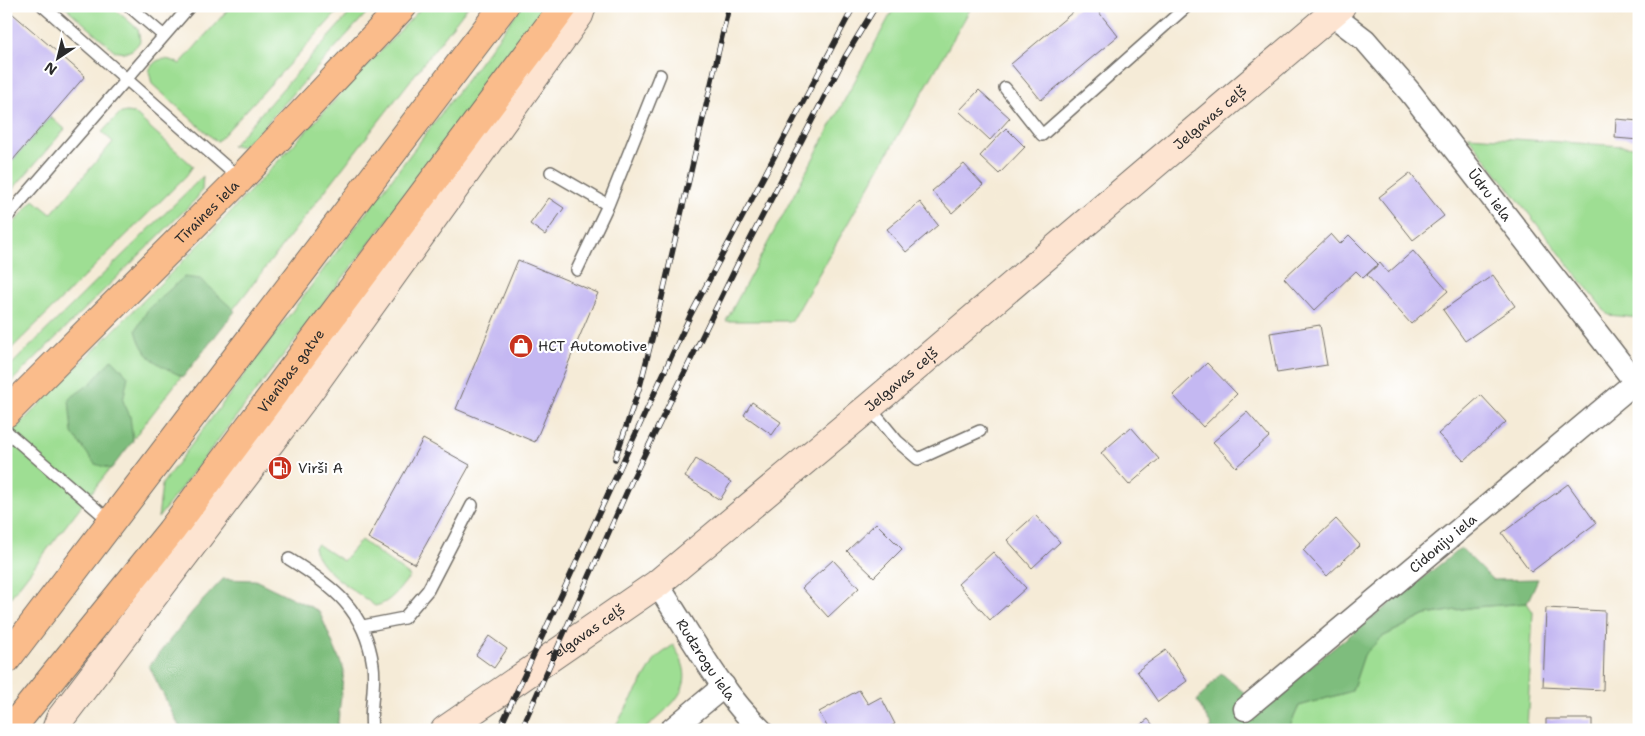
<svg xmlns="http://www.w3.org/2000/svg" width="1645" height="736" viewBox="0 0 1645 736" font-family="'Shantell Sans',sans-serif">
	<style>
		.green { fill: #9ede93; stroke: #64845f }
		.forest { fill: #7ebd7d; stroke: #547454 }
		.building { fill: #c4b8f2 }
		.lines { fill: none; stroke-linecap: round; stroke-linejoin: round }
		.service-casing { stroke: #726e67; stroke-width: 14 }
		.minor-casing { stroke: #726e67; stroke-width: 25 }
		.secondary-casing { stroke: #726e67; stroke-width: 30 }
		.trunk-casing { stroke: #726e67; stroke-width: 30 }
		.service { stroke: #fff; stroke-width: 11 }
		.minor { stroke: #fff; stroke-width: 22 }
		.secondary { stroke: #fde4d1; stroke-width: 28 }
		.trunk { stroke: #fabc8b; stroke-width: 28 }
		.rail-casing { stroke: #2b2b2b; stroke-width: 5.5 }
		.rail { stroke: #fff; stroke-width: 4; stroke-dasharray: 11; stroke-linecap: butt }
		.labels { text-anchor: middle; stroke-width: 4.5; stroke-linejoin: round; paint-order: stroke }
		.street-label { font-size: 14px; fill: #2b2b2b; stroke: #fff }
		.poi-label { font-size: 14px; fill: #2b2b2b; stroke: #fff; text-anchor: start }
	</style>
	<rect width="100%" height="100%" fill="#fff"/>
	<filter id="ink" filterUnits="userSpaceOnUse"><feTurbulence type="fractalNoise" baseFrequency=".02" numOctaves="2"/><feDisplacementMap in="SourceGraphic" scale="10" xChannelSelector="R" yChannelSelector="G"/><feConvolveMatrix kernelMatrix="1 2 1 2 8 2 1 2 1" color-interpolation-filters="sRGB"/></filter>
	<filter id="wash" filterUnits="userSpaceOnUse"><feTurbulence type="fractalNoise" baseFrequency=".0096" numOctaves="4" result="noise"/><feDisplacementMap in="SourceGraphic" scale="20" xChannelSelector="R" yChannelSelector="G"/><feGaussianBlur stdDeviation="1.12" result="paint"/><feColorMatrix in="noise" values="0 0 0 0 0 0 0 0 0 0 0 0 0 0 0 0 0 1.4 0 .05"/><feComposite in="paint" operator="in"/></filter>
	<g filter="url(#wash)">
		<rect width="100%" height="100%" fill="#f5ebd7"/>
		<path class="green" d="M64,6h47l27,23 2,12c-6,10 -14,14 -25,10z
			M231,6h112l-126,136 -65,-58 -3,-13c7,-16 19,-13 31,-7z
			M356,6h17l-117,129 -14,11h-10z
			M423,6h45l-462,597v-165l203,-203z
			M522,6h28l-90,120 -302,392 4,-34z
			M895,6h77l-180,315h-66z
			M126,112l8,1 59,53 -7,10 -180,178v-122l28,-32 17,14 62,-72 -11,-10 17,-18z
			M50,117l15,12 -59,68v-29z
			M1468,136l171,11v171l-31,-3z
			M203,176l-1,14 -6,9 -190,188v-17z
			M361,540l49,36c-10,12 -19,27 -35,30 -19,-15 -56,-35 -61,-59l3,-3 26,17z
			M1527,603l6,9 -6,118h-239l11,-24 53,-15 12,-36 18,-18 44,-22 49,-8z
			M673,645c28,42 1,57 -29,85h-31l43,-72z"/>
		<path class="forest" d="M184,277l16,2 35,32 -52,66c-25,-13 -40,-18 -47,-47l12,-21z
			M112,359l16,17 -5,25 7,15 3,25 -22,28 -16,-5 -23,-31 -3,-34 22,-16z
			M1461,548l32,32 45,-1 -11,24 -52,4 -49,8 -44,22 -18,18 -12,36 -53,15 -11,24h-79l3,-3 -15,-26 24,-28 39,33z
			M223,579l32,1 64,31 25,59 -7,60h-156l-32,-64 44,-55z"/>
		<g id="blocks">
			<path class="building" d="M1080,6l6,3 8,-3 24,30 -77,64 -30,-36z
				M6,8l79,68 -79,92z
				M979,90l31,28 -20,22 -31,-29z
				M1616,119l23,2v19l-24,-2z
				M1006,128l19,19 -26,27 -19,-18z
				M964,164l19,21 -31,28 -20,-22z
				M1410,173l34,43 -31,24 -34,-43z
				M549,198l15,10 -19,27 -15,-11z
				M920,202l18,23 -32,27 -19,-23z
				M1331,234l9,10 9,-9 29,29 -15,14 -7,-7 -42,40 -30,-33z
				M1413,251l35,40 -37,33 -44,-49 13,-12 8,10z
				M518,260l80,33 -63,149 -79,-33z
				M1493,275l22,31 -50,35 -22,-31z
				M1320,325l7,40 -50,8 -7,-40z
				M1207,363l30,31 -34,33 -30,-32z
				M1481,395l25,27 -42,39 -26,-27z
				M752,402l29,20 -9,13 -28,-20z
				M1247,412l22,25 -33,30 -23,-25z
				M1131,427l28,32 -30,26 -28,-32z
				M423,439l47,26 -55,99 -47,-26z
				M696,459l35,23 -11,18 -35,-23z
				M1568,484l28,39 -65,49 -29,-39z
				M1035,515l25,27 -28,26 -25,-28z
				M1336,519l24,26 -33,31 -24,-26z
				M876,523l26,26 -28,28 -27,-26z
				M993,552l33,36 -36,32 -32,-36z
				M833,560l26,28 -31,29 -26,-29z
				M1546,608l59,3 -2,79 -60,-3z
				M489,636l18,13 -13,19 -18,-13z
				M1166,650l21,31 -29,21 -21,-31z
				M859,690l9,14 13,-7 14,27 -11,6h-55l-10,-18z
				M1148,719l9,11h-23z
				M1546,719h46v11h-46z"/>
		</g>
	</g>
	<g filter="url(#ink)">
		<use href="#blocks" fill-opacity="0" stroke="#726e67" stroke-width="1"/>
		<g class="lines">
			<g class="service-casing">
				<path id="service" d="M43,6l197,173
					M129,6l35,30
					M1005,88l37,47 145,-129
					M551,172l57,33
					M6,218l184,-212
					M577,270l31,-65 52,-130
					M869,407l28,34 21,18 62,-28
					M6,431l105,91
					M289,559c44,27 76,51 84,106 3,21 -4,43 -1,65
					M363,626l41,-8 24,-28 44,-85"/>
			</g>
			<g class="minor-casing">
				<g id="minor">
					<path id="s1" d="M1331,14l34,26 45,52 229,295"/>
					<path id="s2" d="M657,584c32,48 62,106 104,146"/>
					<path id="s3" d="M1245,709l394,-330"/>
					<path d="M671,730l53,-44"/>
				</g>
			</g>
			<g class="secondary-casing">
				<g id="secondary">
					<path d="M56,730l4,-11 247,-325 272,-379 3,-9"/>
					<path id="s4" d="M445,730l212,-146 212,-177 472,-401"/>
				</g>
			</g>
			<g class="trunk-casing">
				<g id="trunk">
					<path id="s5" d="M6,413l234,-234 163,-173"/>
					<path d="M6,660l498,-654"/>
					<path id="s6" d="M10,730l161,-199 393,-525"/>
				</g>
			</g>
			<use href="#service" class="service"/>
			<use href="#minor" class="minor"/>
			<use href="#secondary" class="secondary"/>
			<use href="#trunk" class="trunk"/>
			<g class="rail-casing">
				<path id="rail" d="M615,459l25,-73 16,-63 73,-317
					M499,730l191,-414 164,-310
					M521,730l111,-250 108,-221 105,-202 31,-51"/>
			</g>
			<use href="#rail" class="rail"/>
		</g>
	</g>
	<defs>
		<g id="shop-disc" transform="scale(1.25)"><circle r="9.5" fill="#c8321e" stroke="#fff"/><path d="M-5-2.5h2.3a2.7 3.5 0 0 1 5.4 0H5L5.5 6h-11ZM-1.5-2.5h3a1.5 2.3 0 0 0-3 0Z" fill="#fff"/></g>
		<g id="fuel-disc" transform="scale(1.25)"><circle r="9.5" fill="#c8321e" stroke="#fff"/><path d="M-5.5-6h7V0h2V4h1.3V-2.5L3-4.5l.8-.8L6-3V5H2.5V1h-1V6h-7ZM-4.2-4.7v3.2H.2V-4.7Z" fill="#fff"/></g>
	</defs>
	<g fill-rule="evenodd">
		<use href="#shop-disc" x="521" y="346"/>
		<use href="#fuel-disc" x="280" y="468"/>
	</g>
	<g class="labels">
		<g class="street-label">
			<text dy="5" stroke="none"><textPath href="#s4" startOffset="981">Jelgavas ceļš</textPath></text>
			<text dy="5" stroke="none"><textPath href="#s1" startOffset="242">Ūdru iela</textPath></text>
			<text dy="5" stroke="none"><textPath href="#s5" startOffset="284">Tīraines iela</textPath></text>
			<text dy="5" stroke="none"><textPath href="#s6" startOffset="456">Vienības gatve</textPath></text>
			<text dy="5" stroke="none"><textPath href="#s4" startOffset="576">Jelgavas ceļš</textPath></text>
			<text dy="5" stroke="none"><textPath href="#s3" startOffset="258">Cidoniju iela</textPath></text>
			<text dy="5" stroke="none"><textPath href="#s4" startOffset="171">Jelgavas ceļš</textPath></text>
			<text dy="5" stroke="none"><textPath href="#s2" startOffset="90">Rudzrogu iela</textPath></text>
		</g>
		<g class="poi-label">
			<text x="538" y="351">HCT Automotive</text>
			<text x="298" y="473">Virši A</text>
		</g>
	</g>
	<rect width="1645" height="736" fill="none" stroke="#fff" stroke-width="25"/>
	<g transform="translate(58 58) rotate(215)" stroke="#ffffff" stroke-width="4" paint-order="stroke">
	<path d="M0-4L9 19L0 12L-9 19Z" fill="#2b2b2b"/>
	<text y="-8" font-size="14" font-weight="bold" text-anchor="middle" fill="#2b2b2b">N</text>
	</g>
</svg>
